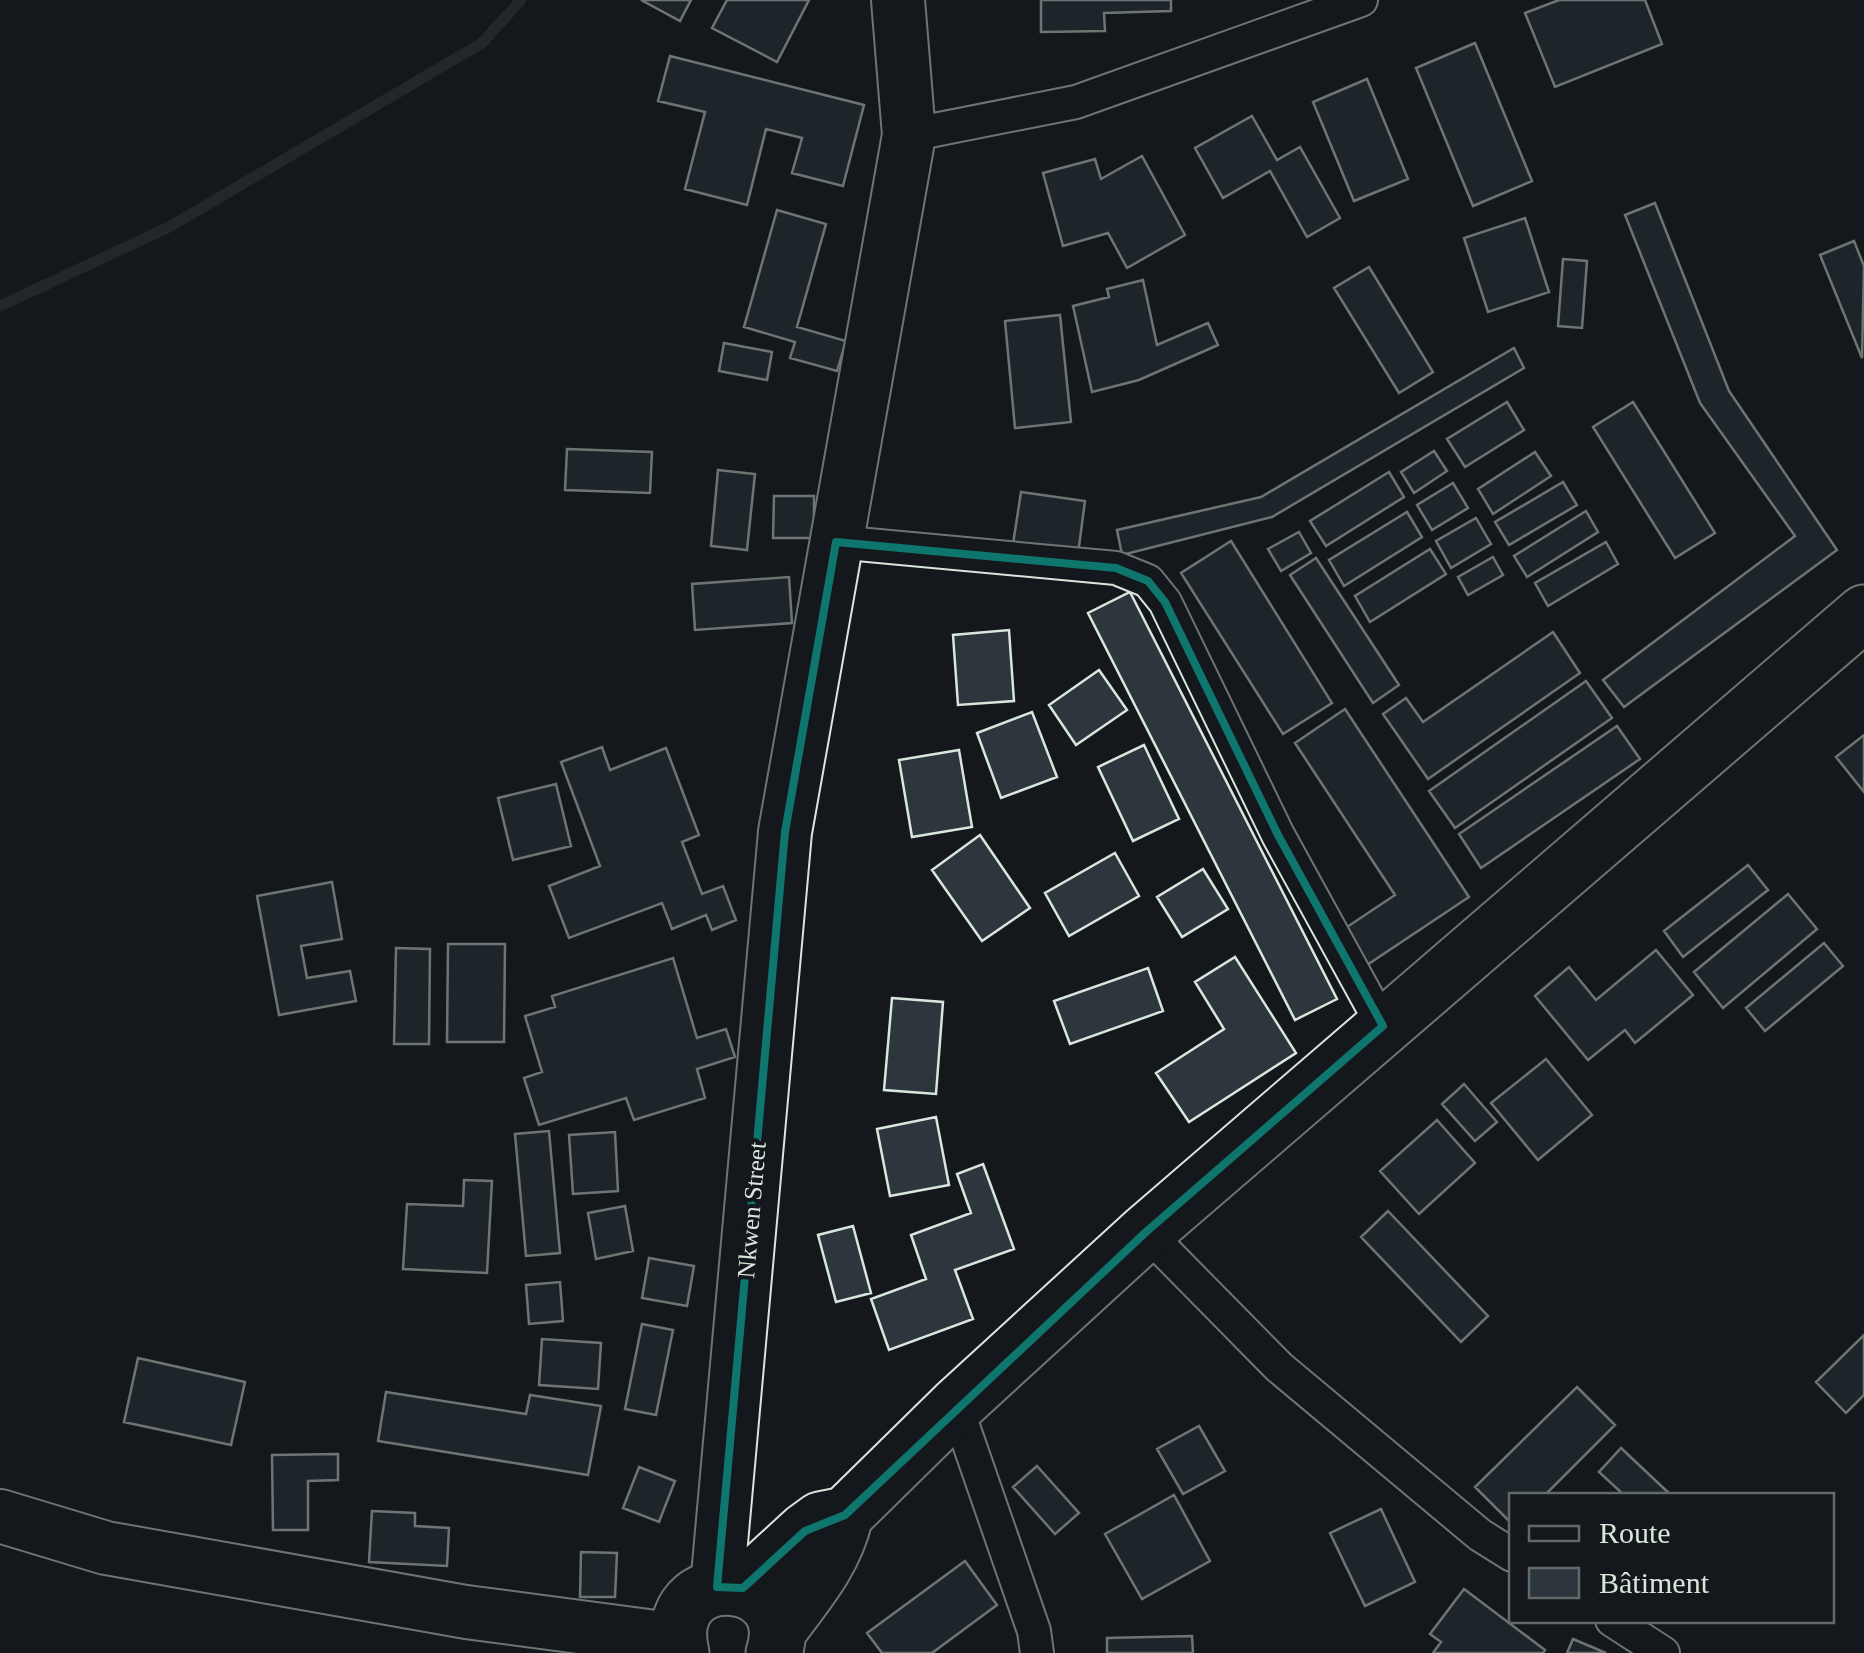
<svg xmlns="http://www.w3.org/2000/svg" width="1864" height="1653" viewBox="0 0 1864 1653" font-family="'Times New Roman',serif">
	<style>
		.lines { fill: none; stroke-linecap: round; stroke-linejoin: round }
		.stream { stroke: #363b3e; stroke-width: 11 }
		.building { fill: #2c363c; stroke: #d8e6dc; stroke-width: 2.5 }
		.minor-casing { stroke: #d8e6dc; stroke-width: 36 }
		.primary-casing { stroke: #d8e6dc; stroke-width: 56 }
		.trunk-casing { stroke: #d8e6dc; stroke-width: 59 }
		.minor { stroke: #14181c; stroke-width: 32 }
		.primary { stroke: #14181c; stroke-width: 52 }
		.trunk { stroke: #14181c; stroke-width: 55 }
		.marked { fill: none; stroke: #0f766e; stroke-width: 8; stroke-linejoin: round }
		.labels { text-anchor: middle; stroke-width: 8; stroke-linejoin: round; paint-order: stroke }
		.street-label { font-size: 25px; fill: #d8e6dc; stroke: #14181c }
	</style>
	<rect width="100%" height="100%" fill="#14181c"/>
	<g class="lines">
		<path class="stream" d="M0,306l169,-79 313,-184 39,-43"/>
	</g>
	<path class="building" d="M641,0h50l-11,21z
		M727,0h82l-32,62 -65,-34z
		M1041,0h130v11l-67,2 1,18 -64,1z
		M1559,0h86l17,44 -107,43 -30,-74z
		M1475,43l57,138 -59,25 -57,-138z
		M670,56l194,49 -21,81 -51,-13 10,-35 -36,-9 -19,76 -62,-16 20,-77 -47,-11z
		M1367,79l41,100 -54,22 -41,-99z
		M1252,116l25,44 23,-13 40,71 -33,19 -37,-66 -47,27 -28,-50z
		M1142,156l43,79 -58,33 -19,-35 -45,13 -20,-73 52,-14 6,20z
		M1655,203l74,188 108,159 -213,157 -21,-27 192,-144 -95,-133 -75,-188z
		M777,210l49,14 -29,103 49,14 -9,30 -47,-13 5,-16 -51,-15z
		M1525,218l24,74 -61,20 -24,-74z
		M1854,241l10,25 -2,92 -42,-103z
		M1563,259l24,2 -5,67 -24,-2z
		M1369,267l64,105 -34,21 -65,-105z
		M1143,280l14,65 51,-22 10,22 -79,35 -47,12 -19,-86 36,-9 -2,-8z
		M1060,315l11,107 -56,6 -10,-107z
		M724,343l48,9 -5,28 -48,-9z
		M1514,348l10,20 -252,149 -150,38 -5,-25 144,-33z
		M1507,402l17,28 -59,37 -18,-28z
		M1633,402l82,131 -40,25 -82,-131z
		M567,449l85,3 -2,41 -85,-3z
		M1434,451l13,20 -33,22 -13,-21z
		M1535,452l16,24 -58,38 -15,-25z
		M718,470l37,4 -8,76 -36,-4z
		M1389,472l15,25 -78,49 -16,-25z
		M1563,482l14,23 -68,40 -14,-23z
		M1453,483l15,25 -36,22 -15,-25z
		M1021,492l64,9 -7,53 -65,-10z
		M774,496h40v42h-41z
		M1586,511l12,21 -71,45 -13,-21z
		M1407,512l15,25 -78,49 -15,-26z
		M1476,518l15,26 -40,24 -15,-27z
		M1299,532l12,21 -30,18 -13,-22z
		M1231,541l101,162 -49,31 -102,-161z
		M1606,542l12,22 -70,42 -13,-23z
		M1430,549l16,25 -76,48 -15,-26z
		M1493,557l10,18 -35,20 -10,-18z
		M1316,558l83,127 -26,18 -83,-128z
		M789,577l3,46 -97,7 -3,-46z
		M1130,592l207,407 -42,21 -207,-407z
		M1009,630l5,71 -56,4 -5,-70z
		M1553,632l27,41 -152,106 -45,-65 23,-16 17,24z
		M1099,670l28,40 -51,35 -27,-40z
		M1586,681l26,37 -157,110 -26,-37z
		M1345,709l124,188 -108,72 -23,-36 57,-38 -100,-152z
		M1032,712l25,65 -56,21 -24,-65z
		M1617,726l23,33 -159,109 -22,-34z
		M1864,735v57l-28,-35z
		M1144,745l35,74 -46,22 -35,-74z
		M602,747l8,23 56,-22 33,87 -17,7 20,52 21,-8 13,34 -24,10 -6,-15 -34,14 -10,-26 -93,35 -20,-52 51,-20 -39,-104z
		M959,750l13,77 -60,10 -13,-77z
		M556,784l15,62 -58,14 -15,-62z
		M980,835l50,73 -48,33 -50,-71z
		M1115,853l24,43 -70,40 -24,-43z
		M1748,865l20,25 -85,67 -19,-26z
		M1203,869l25,40 -46,28 -25,-40z
		M332,882l10,57 -41,7 6,32 43,-7 6,30 -77,14 -22,-119z
		M1788,894l29,35 -94,79 -29,-36z
		M1824,943l19,23 -78,65 -19,-23z
		M448,944h57l-1,98h-57z
		M396,948l34,1 -1,95h-35z
		M1656,950l37,45 -58,48 -10,-13 -37,30 -53,-64 34,-29 27,33z
		M1235,957l61,96 -107,69 -33,-49 68,-44 -29,-47z
		M673,958l24,80 29,-9 9,28 -38,12 8,29 -71,22 -8,-22 -87,27 -15,-47 18,-6 -17,-56 30,-9 -3,-11z
		M1148,968l15,43 -93,33 -16,-43z
		M892,998l51,4 -7,92 -52,-4z
		M1546,1059l46,56 -54,45 -47,-57z
		M1464,1084l33,38 -22,19 -33,-37z
		M936,1117l13,68 -59,11 -13,-67z
		M1437,1120l38,43 -56,51 -39,-43z
		M549,1131l11,122 -34,3 -11,-122z
		M615,1132l3,59 -45,3 -4,-59z
		M983,1164l31,85 -59,21 18,49 -84,31 -18,-51 55,-20 -15,-44 60,-22 -14,-39z
		M464,1180l28,1 -5,92 -84,-4 4,-65 56,2z
		M625,1206l8,45 -37,8 -8,-46z
		M1388,1211l100,105 -27,26 -100,-105z
		M853,1226l18,67 -35,9 -18,-67z
		M649,1258l45,8 -7,40 -45,-8z
		M560,1282l3,39 -34,3 -3,-39z
		M642,1324l31,6 -17,85 -31,-6z
		M1864,1335v60l-18,18 -30,-31z
		M542,1339l59,4 -3,46 -59,-4z
		M138,1358l107,24 -14,63 -107,-23z
		M1577,1387l38,38 -71,71h-32v28l-37,-37z
		M386,1392l140,22 4,-19 71,11 -13,69 -210,-34z
		M1199,1426l26,45 -42,23 -26,-45z
		M1621,1448l51,48h-47l-26,-24z
		M338,1454v26l-30,1v49h-35l-1,-75z
		M1037,1466l42,47 -24,21 -42,-47z
		M639,1467l36,14 -16,41 -36,-14z
		M1174,1495l36,66 -68,38 -37,-65z
		M1381,1509l34,73 -50,24 -35,-73z
		M372,1511l43,2v13l34,2 -2,38 -78,-4z
		M581,1552l36,1 -2,44h-35z
		M965,1561l32,44 -65,48h-50l-15,-20z
		M1464,1589l81,61 -2,3h-110l8,-11 -11,-8z
		M1192,1636l1,17h-86v-15z
		M1573,1639l33,14h-39z"/>
	<g class="lines">
		<g class="minor-casing">
			<path id="minor" d="M909,135l167,-33 285,-102
				M836,542l280,26 32,13 17,21 113,233 105,191
				M1146,1232l133,135 201,168 32,20
				M956,1406l78,225 3,22
				M1612,1620l51,33"/>
		</g>
		<g class="primary-casing">
			<path id="primary" d="M0,1516l106,32 360,64 212,28
				M717,1587l68,-755 124,-697 -11,-135"/>
		</g>
		<g class="trunk-casing">
			<path id="trunk" d="M743,1588l62,-57 15,-11 25,-5
				M778,1631c27,-37 57,-70 67,-116l111,-109 190,-174 718,-619
				M681,1653c-22,-93 120,-82 93,0"/>
		</g>
		<use href="#minor" class="minor"/>
		<use href="#primary" class="primary"/>
		<use href="#trunk" class="trunk"/>
	</g>
	<path d="M0 0H1864V1653H0ZM836,542l280,26 32,13 17,21 113,233 105,191 -237,206 -301,283 -40,16 -62,57 -26,-1 68,-755z" fill="#14181c" fill-opacity=".55" fill-rule="evenodd"/>
	<path class="marked" d="M836,542l280,26 32,13 17,21 113,233 105,191 -237,206 -301,283 -40,16 -62,57 -26,-1 68,-755z"/>
	<g class="labels">
		<g class="street-label">
			<text transform="translate(751 1210) rotate(-85)" y="9">Nkwen Street</text>
		</g>
	</g>
	<rect x="1509" y="1493" width="325" height="130" fill="#14181c" stroke="#626a69" stroke-width="2.5"/>
	<rect x="1529" y="1526" width="50" height="15" fill="#14181c" stroke="#626a69" stroke-width="2.5"/>
	<text x="1599" y="1543" font-size="30" fill="#d8e6dc">Route</text>
	<rect x="1529" y="1568" width="50" height="30" fill="#2c363c" stroke="#626a69" stroke-width="2.5"/>
	<text x="1599" y="1593" font-size="30" fill="#d8e6dc">Bâtiment</text>
</svg>
